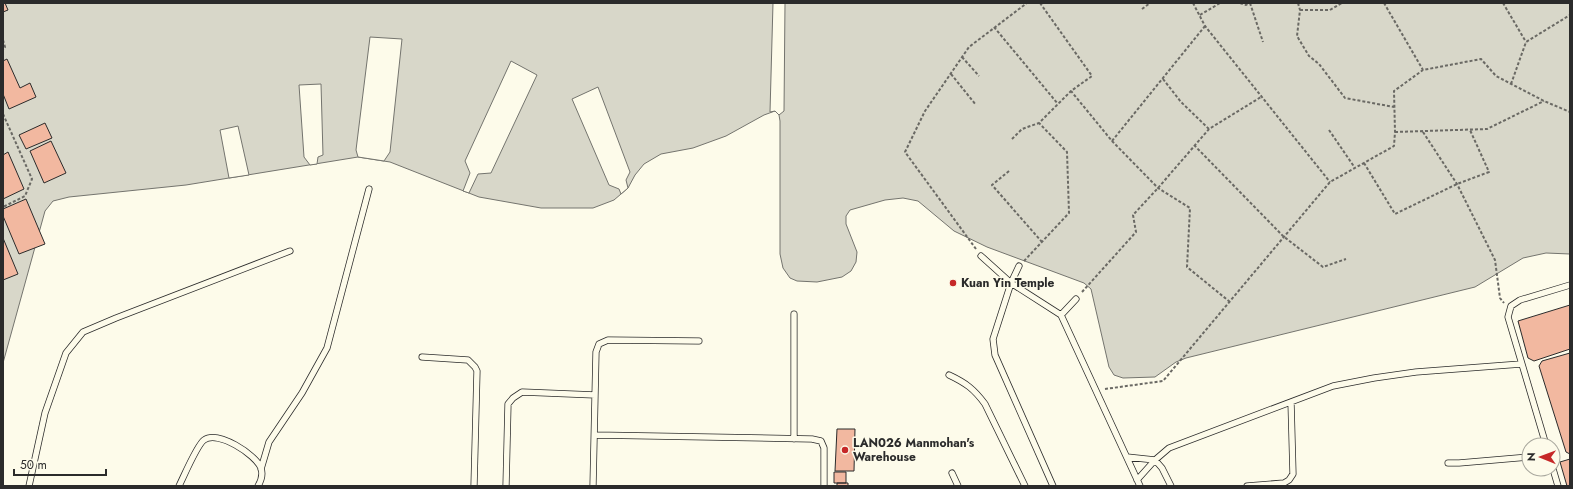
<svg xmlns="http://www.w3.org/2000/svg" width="1573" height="489" viewBox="0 0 1573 489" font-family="Jost,sans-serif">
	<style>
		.water { fill: #d8d7c9; stroke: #74746e }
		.pier { fill: #fdfbea; stroke: #74746e }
		.building { fill: #f2b8a0; stroke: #2b2b2b }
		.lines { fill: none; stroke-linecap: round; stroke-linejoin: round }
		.lane-casing { stroke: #2b2b2b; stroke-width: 7 }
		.path { stroke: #6a6964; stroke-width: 2; stroke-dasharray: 3 2; stroke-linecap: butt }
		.lane { stroke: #fdfbea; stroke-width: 5.5 }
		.poi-dot { fill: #c62828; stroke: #fdfbea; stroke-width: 1.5 }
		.labels { text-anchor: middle; stroke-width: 3; stroke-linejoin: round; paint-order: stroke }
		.poi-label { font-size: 12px; font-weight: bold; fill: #2b2b2b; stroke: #fdfbea; text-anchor: start }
	</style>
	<rect width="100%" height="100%" fill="#fdfbea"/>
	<path class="water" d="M3,3h1567v251l-24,-1 -23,5 -48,29 -289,71 -10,4 -21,15 -32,1 -9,-3 -5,-8 -18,-78 -7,-6 -97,-36 -33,-16 -36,-30 -15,-3 -18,2 -35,10 -4,6v8l11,28 -1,10 -5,9 -9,6 -25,5 -20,-1 -7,-3 -7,-10 -3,-14v-133l-1,-6 -4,-4 -11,4 -38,21 -33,12 -32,6 -17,10 -9,11 -7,13 -14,12 -21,8h-52l-62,-11 -89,-35 -32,-5 -172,28 -117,12 -16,4 -8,10 -42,152z"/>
	<path class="pier" d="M773,3h12l-1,108 -5,4 -4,-4 -5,1z
		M370,37l32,2 -12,113 -6,9 -26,-4 -2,-7z
		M511,61l26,14 -46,98 -13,1 -9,19 -6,-2 7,-18 -5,-12z
		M321,84l2,71 -5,2 -1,7 -7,1 -6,-8 -5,-72z
		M598,87l32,85 -4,8 2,8 -7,6 -2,-5 -10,-4 -37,-86z
		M238,126l11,49 -20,3 -9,-48z"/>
	<path class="building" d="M5,3l3,7 -5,2v-8z
		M7,59l13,29 10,-5 6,14 -27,12 -6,-15v-33z
		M45,123l7,15 -26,11 -7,-14z
		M51,141l15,32 -22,10 -14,-32z
		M8,152l16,37 -21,10v-44z
		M26,199l19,45 -26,10 -16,-38v-7z
		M3,238l15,36 -15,6z
		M1570,305v44l-36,12 -6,-3 -10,-37z
		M1570,353v101l-4,-2 -27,-86 3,-5z
		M837,429h18l-1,42h-19z
		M1570,459v27h-3l-7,-24z
		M834,472h12v11h-12z
		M837,483h11v3h-11z"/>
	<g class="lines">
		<g class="lane-casing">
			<path id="lane" d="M981,256l30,27 8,-17
				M1061,315l79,171
				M422,357l46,3 7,7 2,4 -3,115
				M949,375c17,8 25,14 36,29l40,82
				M595,435l217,4 9,2 3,7v38
				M794,439v-125
				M1546,445l-38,-128 3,-11 9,-6 50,-15
				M1127,457l28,3 7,8 9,18
				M1448,463h11l70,-6
				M261,469l8,-27 33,-49 25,-45 42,-159
				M1553,469l5,17
				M952,473l6,13
				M1137,480l18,-20 14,-12 164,-62 41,-8 42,-6 105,-8
				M29,486l16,-73 21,-60 17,-21 33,-14 174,-67
				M179,486c5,-10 18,-41 25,-46 14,-10 51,14 57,28 2,6 0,13 -3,18
				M506,486l2,-82 5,-6 9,-6 73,3
				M593,486l3,-134 3,-8 9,-4 91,1
				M1053,486l-58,-131 -2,-16 18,-56 50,32 15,-16
				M1247,486l37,-3 5,-3 4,-6 -2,-72"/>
		</g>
		<path class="path" d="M1040,3l52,73 -21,15 41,50 46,47 32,20 -3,59 43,35
			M1193,3l12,23 125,156
			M1240,3l6,2 3,-2
			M1250,3l13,39
			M1298,3l2,7 -3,26 12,20 10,8 26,34 49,9
			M1384,3l39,67
			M1503,3l23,39
			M1142,9l8,-6
			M1300,10h30l12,-7
			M1200,15l20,-12
			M994,27l64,77
			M3,40l2,7 -2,3
			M962,57l17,19
			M951,74l25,31
			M1163,79l18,23 28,27
			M1511,84l15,-42 44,-27
			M3,114l29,65 -7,17 -22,11
			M1329,130l26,38
			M1395,132l92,-3 57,-28
			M1423,132l34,52 38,76 5,38 4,5
			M1012,139l10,-10 17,-6
			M1112,141l93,-115
			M1194,145l89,91 40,31 23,-8
			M1364,163l31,51 62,-30 32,-12 -19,-42
			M1009,171l-17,14 50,57
			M976,249l-71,-97 20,-41 44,-64 58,-44
			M1024,261l45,-48 -2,-61 -28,-29 32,-32
			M1082,292l54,-60 -3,-17 25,-27 51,-59 52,-32
			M1105,389l58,-8 167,-199 64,-36 1,-14 -1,-41 29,-21 58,-11 15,17 48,25 26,11"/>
		<use href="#lane" class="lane"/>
	</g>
	<g class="poi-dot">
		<circle cx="953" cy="283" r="4"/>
		<circle cx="845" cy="450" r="4"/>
	</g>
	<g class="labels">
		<g class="poi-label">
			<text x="961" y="287">Kuan Yin Temple</text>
			<text x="853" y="447">LAN026 Manmohan's<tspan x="853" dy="14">Warehouse</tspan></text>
		</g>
	</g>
	<rect width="1573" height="489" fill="none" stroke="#2b2b2b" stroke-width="8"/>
	<g transform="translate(1541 457) rotate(271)"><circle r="19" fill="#fdfbea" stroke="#a9a89e"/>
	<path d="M0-3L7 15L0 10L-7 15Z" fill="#c62828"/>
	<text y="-6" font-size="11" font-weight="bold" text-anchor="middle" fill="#2b2b2b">N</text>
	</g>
	<path d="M14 469v6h92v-6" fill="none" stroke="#2b2b2b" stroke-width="2"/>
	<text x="20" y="469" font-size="12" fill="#2b2b2b" stroke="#fdfbea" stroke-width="3" paint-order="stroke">50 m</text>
</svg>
